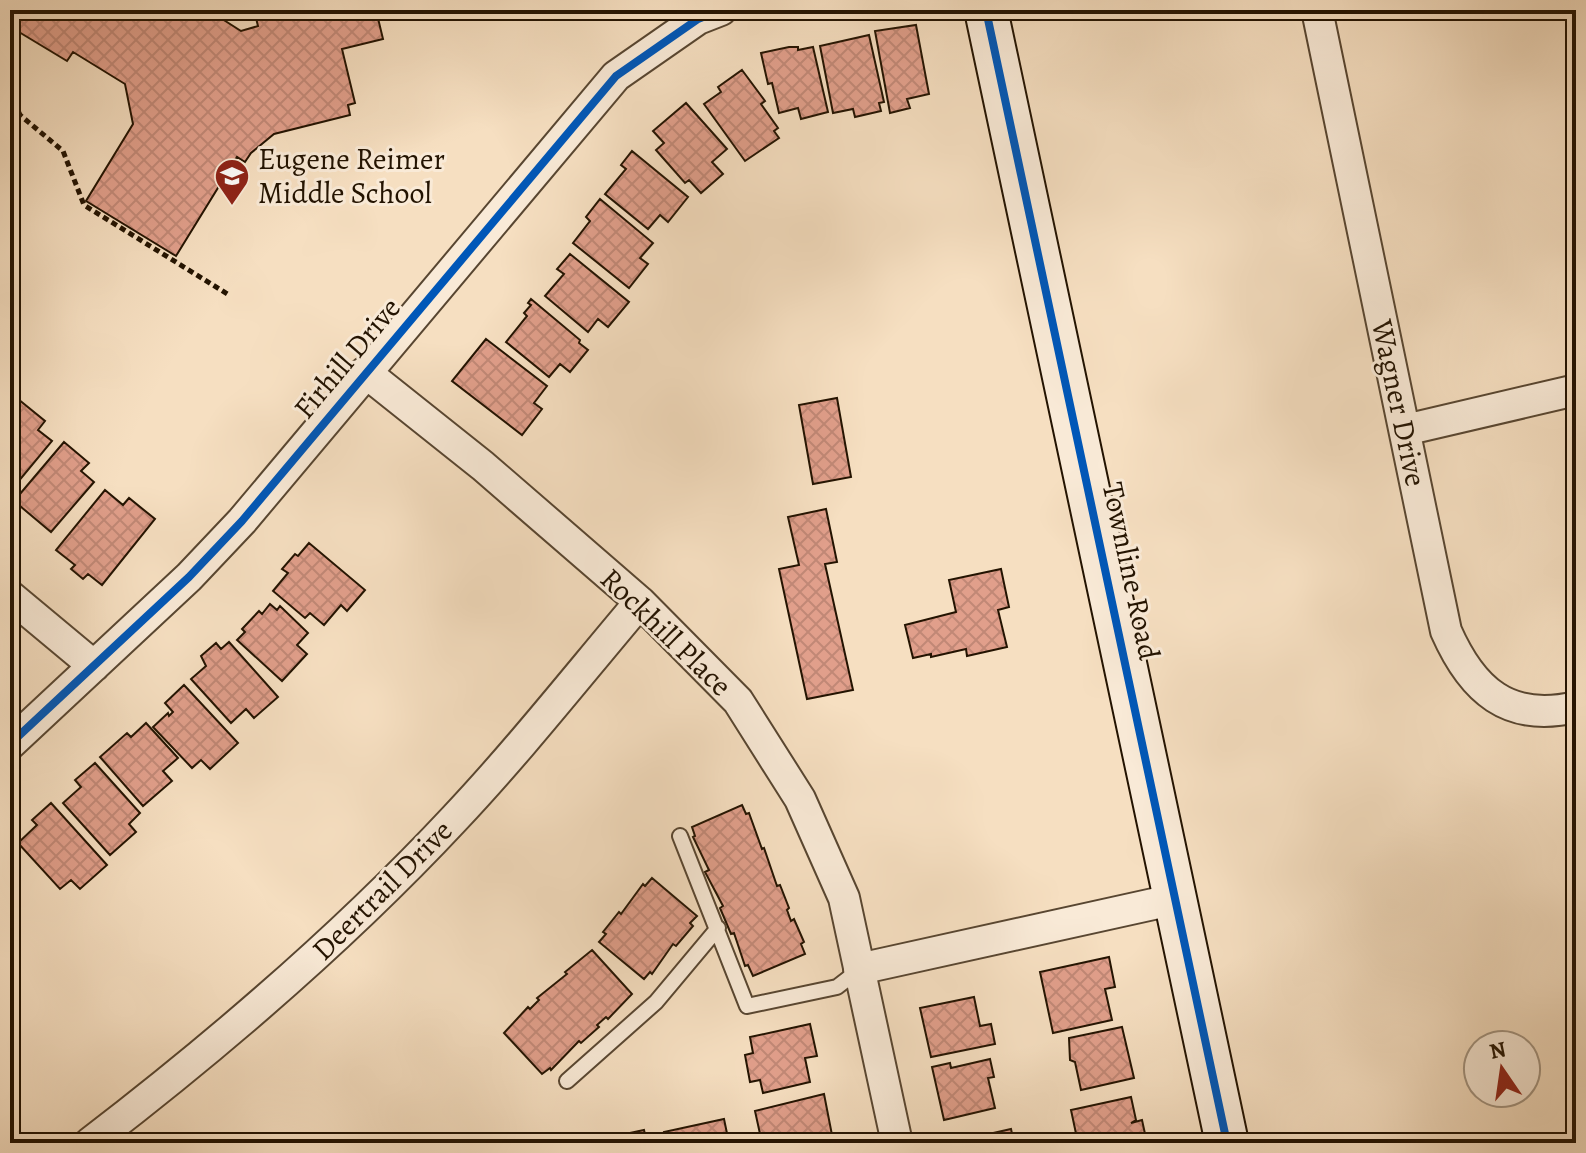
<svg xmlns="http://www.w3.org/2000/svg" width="1586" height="1153" viewBox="0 0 1586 1153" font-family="Alegreya,serif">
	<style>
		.building { fill: url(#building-cross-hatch); stroke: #231301; stroke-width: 2 }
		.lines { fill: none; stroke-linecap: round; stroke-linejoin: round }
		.lane-casing { stroke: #584631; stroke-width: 18 }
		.street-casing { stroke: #584631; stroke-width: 34 }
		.secondary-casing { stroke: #231301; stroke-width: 46 }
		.path { stroke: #231301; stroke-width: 5; stroke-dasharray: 6 4; stroke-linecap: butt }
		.lane { stroke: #f9ead7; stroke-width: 14 }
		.street { stroke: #f9ead7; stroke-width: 30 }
		.secondary { stroke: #f9ead7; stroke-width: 42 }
		.cycleway-casing { stroke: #f9ead7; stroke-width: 13 }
		.cycleway { stroke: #0057b8; stroke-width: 8 }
		.labels { text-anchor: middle; stroke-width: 6; stroke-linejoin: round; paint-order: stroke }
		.poi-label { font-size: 30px; fill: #231301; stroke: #f9ead7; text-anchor: start }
		.street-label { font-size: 30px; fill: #231301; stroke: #f9ead7 }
	</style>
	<defs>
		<pattern id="building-cross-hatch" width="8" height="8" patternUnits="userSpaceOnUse" patternTransform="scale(2)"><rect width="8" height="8" fill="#e19f8b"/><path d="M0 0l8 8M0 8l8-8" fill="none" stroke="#c18876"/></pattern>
	</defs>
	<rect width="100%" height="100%" fill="#f6dfc1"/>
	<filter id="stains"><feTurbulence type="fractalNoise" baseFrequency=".0025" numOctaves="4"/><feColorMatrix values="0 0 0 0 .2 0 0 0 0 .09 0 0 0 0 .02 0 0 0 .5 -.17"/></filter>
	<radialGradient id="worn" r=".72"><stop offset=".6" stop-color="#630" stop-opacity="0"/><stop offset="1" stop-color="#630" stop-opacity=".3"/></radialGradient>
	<path class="building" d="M26,10h182l33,21 17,-5 -4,-16h122l7,29 -41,10 13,54 -7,2 2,10 -76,19 -23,19 -6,9 -8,-5 -61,99 -90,-55 47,-77 -8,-40 -52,-32 -6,9 -53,-32z
		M916,25l13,69 -22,5 3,9 -20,5 -15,-82z
		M869,35l15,67 -5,1 2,8 -26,6 -2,-8 -20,4 -13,-67z
		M789,47h9v3l15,-3 15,65 -27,7 -3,-11 -19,5 -7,-30 -4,1 -7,-31z
		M742,70l23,31 -4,3 17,24 -4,3 5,7 -34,23 -41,-57 17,-12 -3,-5z
		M686,103l41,46 -15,13 11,12 -22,19 -12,-13 -4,3 -29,-33 8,-7 -11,-12z
		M632,151l56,46 -20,25 -8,-7 -12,14 -43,-35 21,-25 -5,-4z
		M600,199l53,44 -13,15 8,6 -19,24 -56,-45 17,-22 -4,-4z
		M570,254l59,48 -21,25 -10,-8 -10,13 -43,-36 19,-22 -7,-5z
		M531,299l49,41 -1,3 9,7 -18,22 -10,-8 -11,13 -43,-35 21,-26 -3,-3 7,-8 -3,-2z
		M486,339l61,47 -13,17 8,6 -20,26 -70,-54z
		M837,398l14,79 -38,7 -14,-79z
		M18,399l27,22 -7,9 14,11 -39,47h-3v-80z
		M64,442l25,21 -8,8 13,11 -43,50 -37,-31z
		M105,490l18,15 6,-7 26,21 -53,66 -14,-11 -5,5 -12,-10 4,-4 -19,-15z
		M826,509l11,53 -12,2 28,126 -46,9 -28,-130 20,-4 -11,-48z
		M309,543l56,47 -18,21 -6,-6 -17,20 -14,-12 -5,5 -32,-27 15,-18 -6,-4 13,-15 3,2z
		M1001,569l8,38 -11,3 9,37 -40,9 -1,-7 -35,8v-3l-18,4 -8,-33 51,-13 -7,-32z
		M270,604l7,6 3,-4 28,27 -11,12 10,9 -25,27 -45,-41 8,-8 -3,-3 17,-18 3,3z
		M229,642l49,55 -24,21 -8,-9 -15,14 -40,-44 15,-13 -5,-10 15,-13 5,6z
		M184,685l54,58 -28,26 -9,-9 -9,8 -39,-41 15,-14 1,3 4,-4 -8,-9z
		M146,723l32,35 -15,13 9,10 -29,25 -43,-49 27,-24 4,4z
		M95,763l45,50 -11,11 7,8 -26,23 -47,-52 18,-16 -6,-7z
		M51,803l56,62 -27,24 -9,-9 -11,9 -42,-46 19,-18 -5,-5z
		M742,805l4,9 3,-1 13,36 2,-1 13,38 3,-1 9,23 -2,2 4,11 3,-2 10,23 -3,2 4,10 -52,22 -5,-11 -3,1 -11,-33 -3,1 -11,-26 3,-2 -18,-34 4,-2 -16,-33 2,-1 -3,-9z
		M652,878l45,38 -7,7 3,3 -17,20 -3,-2 -21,30 -2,-2 -6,7 -45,-37 7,-8 -3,-2 16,-20 2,2 22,-30 2,2z
		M592,950l40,44 -24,25 -2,-2 -9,8 2,2 -18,16 -2,-2 -28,29 -1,-2 -8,6 -38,-41 24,-26 2,2 9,-9 -2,-2 30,-24 -2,-2z
		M1109,957l6,30 -10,2 7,31 -59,13 -13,-61z
		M974,997l6,29 11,-2 4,20 -64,13 -11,-49z
		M810,1024l7,32 -12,2 5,24 -47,11 -3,-13 -10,2 -5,-27 8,-2 -3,-16z
		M1122,1027l12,51 -53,12 -6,-28 -5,-2 -1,-22z
		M990,1059l4,18 -6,1 7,30 -51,12 -12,-53 18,-4 1,5z
		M824,1094l8,41 -21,4 1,4h-50l-7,-32z
		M1131,1097l5,23 -5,3 11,-3 5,23h-69l-7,-33z
		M724,1119l5,24h-63l-2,-11z
		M1011,1129l3,14h-60l-1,-1z
		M644,1130l3,13h-53l-1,-2z"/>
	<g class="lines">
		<g class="lane-casing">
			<path id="lane" d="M680,836l67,170 90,-19 22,-17
				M567,1081l89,-79 62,-74"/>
		</g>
		<g class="street-casing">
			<path id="street" d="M1317,10l129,621c26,59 62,92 130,76
				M365,372l118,94 157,136 98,99 62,98 44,99 53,245
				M1405,430l171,-40
				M10,596l84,70
				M10,744l179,-167 53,-56 374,-445 82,-57 23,-9
				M859,969l317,-70
				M90,1143c129,-99 254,-206 365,-325 65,-69 124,-144 185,-216"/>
		</g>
		<g class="secondary-casing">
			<path id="secondary" d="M986,10l241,1133"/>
		</g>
		<path class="path" d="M10,30l13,-20
			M10,36l6,9v9l-6,39 10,22 43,36 21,54 145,90"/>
		<use href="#lane" class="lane"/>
		<use href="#street" class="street"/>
		<use href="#secondary" class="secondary"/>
		<g class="cycleway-casing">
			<path id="cycleway" d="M986,10l241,1133
				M10,744l179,-167 53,-56 374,-445 82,-57 23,-9"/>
		</g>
		<use href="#cycleway" class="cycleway"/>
	</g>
	<defs>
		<g id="school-pin" transform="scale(1.8)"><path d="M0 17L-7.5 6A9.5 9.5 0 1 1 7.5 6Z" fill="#8f2418" stroke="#f9ead7"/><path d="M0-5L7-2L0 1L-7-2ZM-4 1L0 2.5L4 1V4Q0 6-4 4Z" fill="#fff"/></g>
	</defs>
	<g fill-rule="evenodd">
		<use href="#school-pin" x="232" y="176"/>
	</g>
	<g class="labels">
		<g class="poi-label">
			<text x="258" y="169">Eugene Reimer<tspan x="258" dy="34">Middle School</tspan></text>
		</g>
		<g class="street-label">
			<text transform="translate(347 358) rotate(-50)" y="10">Firhill Drive</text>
			<text transform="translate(1399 403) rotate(78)" y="10">Wagner Drive</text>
			<text transform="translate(1131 571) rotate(78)" y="10">Townline Road</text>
			<text transform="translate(666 632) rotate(44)" y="10">Rockhill Place</text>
			<text transform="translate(382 890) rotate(-45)" y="10">Deertrail Drive</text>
		</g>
	</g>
	<rect width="1586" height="1153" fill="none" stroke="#f6dfc1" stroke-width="40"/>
	<rect x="12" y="12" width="1562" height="1129" fill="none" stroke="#231301" stroke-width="4"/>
	<rect x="20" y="20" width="1546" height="1113" fill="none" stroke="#231301" stroke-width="2"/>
	<g transform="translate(1502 1069) rotate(347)"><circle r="38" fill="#f9ead7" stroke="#a39481" stroke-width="2"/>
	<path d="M0-6L14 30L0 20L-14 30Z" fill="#8f2418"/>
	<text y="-12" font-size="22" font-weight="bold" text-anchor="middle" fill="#231301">N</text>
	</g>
	<rect width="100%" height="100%" filter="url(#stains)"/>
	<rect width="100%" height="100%" fill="url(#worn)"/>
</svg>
